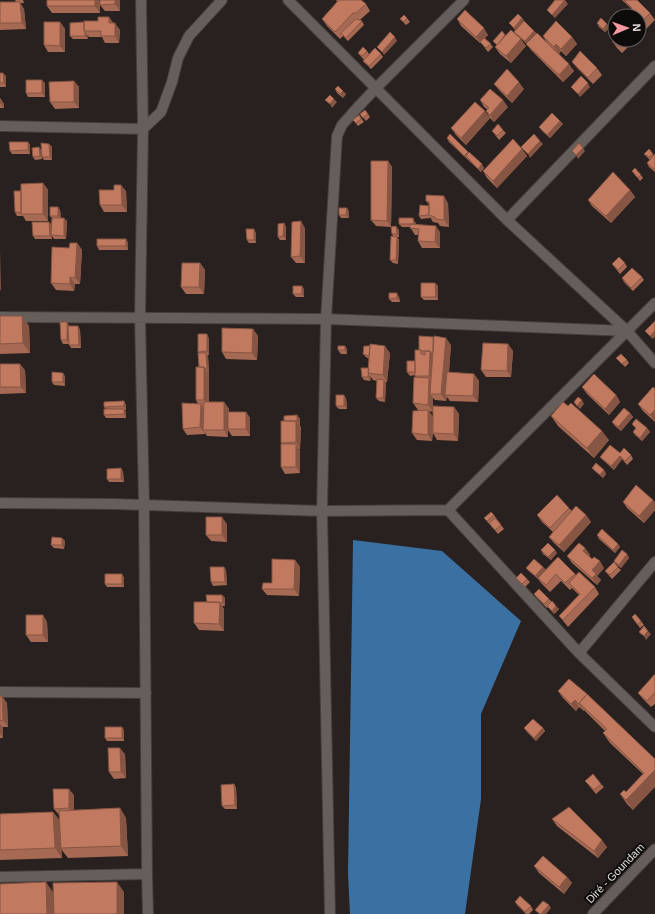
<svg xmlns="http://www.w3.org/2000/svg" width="655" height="914" viewBox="0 0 655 914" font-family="Helvetica,sans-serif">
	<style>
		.water { fill: #3a70a2 }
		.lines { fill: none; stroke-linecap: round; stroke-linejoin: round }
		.minor-casing { stroke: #433d3b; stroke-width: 12 }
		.secondary-casing { stroke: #433d3b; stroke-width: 12 }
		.minor { stroke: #655e5b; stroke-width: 10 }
		.secondary { stroke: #655e5b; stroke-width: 10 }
		.wall { fill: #a66953 }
		.shaded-wall { fill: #875543 }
		.building { fill: #c17a60; stroke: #875543 }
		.labels { text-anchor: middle; stroke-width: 4; stroke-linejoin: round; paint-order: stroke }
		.street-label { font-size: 11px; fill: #e2dddb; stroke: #0e0c0b }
	</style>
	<rect width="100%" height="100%" fill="#28211f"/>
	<path class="water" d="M353,540l89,11 79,70 -40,93v85l-16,115h-115l-2,-40z"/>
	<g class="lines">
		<g class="minor-casing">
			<path id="minor" d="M141,0l2,129 -3,189 4,187 3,369 1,40
				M288,0l219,220 120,111 28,32
				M0,126l143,3 18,-17 11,-30 6,-24 11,-22 33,-36
				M507,220l148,-154
				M0,317l326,2 301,12
				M0,503l115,1 207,7 126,-1 207,-207
				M448,510l131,143 76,74
				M579,653l76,-91
				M0,692l146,1
				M0,877l147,-3
				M330,914l-8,-403 4,-192 11,-183 5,-11 16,-18 18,-19 88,-88"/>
		</g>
		<g class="secondary-casing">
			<path id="secondary" d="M593,914l62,-65"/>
		</g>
		<use href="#minor" class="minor"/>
		<use href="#secondary" class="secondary"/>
	</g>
	<path class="wall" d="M15,0h8l1,3h-4l4,6 2,20 -26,1v-28h16z
		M99,0l1,13h-48l-5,-7z
		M100,0h20v11h-15l-5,-6z
		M336,0h25l5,4 4,7 -10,9h-1l3,1 2,4 -16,16 -5,-5 -3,3 -13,-13 -5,-7 15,-17z
		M622,0h15l13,13 5,7 -16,16v-20z
		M109,17l4,6 7,7 -1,13h-14l-3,-6h-13l-2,-2 1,4h-15l-3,-3 14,-14 14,-1z
		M407,18l3,4 -4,3 -6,-6z
		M522,18l3,4 49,49 -11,11 -32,-32 -4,-6 -10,-9 -3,-3 1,-2 -6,-7z
		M457,19l31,16 -3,3 8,9 -5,5 -7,-9h-1l-19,-17z
		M60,22l5,7v23h-17l-4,-7z
		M597,23l13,4 -5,5 -6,-5z
		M505,35l21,11 -15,17 -11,-9 -5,-7 2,-2 -4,-4z
		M543,36l29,1 5,7 -11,12 -5,-5 -2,3 -12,-11z
		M615,40h20l-13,13 -5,-5 -5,-7z
		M367,51l2,3h12l2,3 -12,12 -8,-8 1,-1 -6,-7z
		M572,62l25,6 5,7 -9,9 -16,-16z
		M0,73l6,3v11h-6z
		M74,81l5,6v21l-24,1 -5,-7z
		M45,83v14h-17l-2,-4z
		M494,84l30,5 -12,14 -13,-13z
		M335,89l11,5 -3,4 -6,-5z
		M0,98l4,6v4h-4z
		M480,100l28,7 -14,15 -4,-4 -4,-7 1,-2 -3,-2z
		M360,114h8l2,3 -4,4z
		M359,115l5,7 -6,4 -5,-6z
		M490,118l-24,27 -10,-10 -5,-7z
		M560,121l3,3 -13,14 -8,-7 -3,-4z
		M503,130l3,3 -7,7 -7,-9z
		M450,134l34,34 -3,4 -32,-30 -2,-4z
		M28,142l2,3v9h-18l-2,-3z
		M49,144l3,3v13h-8l-2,-3v2l-7,1 -2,-3z
		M522,149l5,7 -30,32 -10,-10 -4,-7z
		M649,149l5,7 1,-2v18l-6,-5 -2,-4 3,-3 -6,-6z
		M388,161l4,6 -1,60 -15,-1 -5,-6z
		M632,171l9,4 2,3 -3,3z
		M43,183l5,7v31h-22l-3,-5h-6l-2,-4 6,-21z
		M114,190l12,1 1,21h-23l-4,-7z
		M630,190l5,7 -24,26 -19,-17 -4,-6z
		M426,201l22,2 1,24 -9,-1 -2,-3 -5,-1 -3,-5v1l-9,1 -2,-3 10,-10v-2z
		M58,207l2,3 1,8 6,3 -1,18h-12l-2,-3v3h-17l-2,-3 16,-14 3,3v-7l-2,-2z
		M349,211v7h-8l-2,-3z
		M415,222l1,2 24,8v16h-18l-4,-7v-6h-3l-5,-8h-8l-3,-3z
		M284,223l2,4v13h-6l-2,-3z
		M305,228v35h-9l-5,-6z
		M399,230v7h-2l2,3 -1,24 -5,-1 -3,-3 3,-24 -1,-2z
		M256,233v10h-7l-2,-3z
		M126,239l2,4v7h-29l-2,-4z
		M77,243l5,7 -2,34h-5l-1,7 -18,-1 -5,-7 18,-35z
		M200,263l5,7 -1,24h-18l-5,-7z
		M625,263l2,4 -7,7 -8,-10z
		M642,277l2,3 -11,11 -9,-9 -2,-4z
		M435,283l3,3v14h-14l-3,-3z
		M304,289v8h-8l-3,-3z
		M399,297l1,5h-8l-3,-3z
		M0,316h22l7,10 1,27 -30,1z
		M69,325v1h9l2,4 1,18h-10l-2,-4h-6l-2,-4z
		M253,329l5,7 -1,24 -31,-1 -4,-7z
		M433,337l1,1 17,7 -2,27 25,2 5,7 -1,21 -28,-1 -3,-4 -1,4 -11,-1 -2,-2v14l-4,-1 4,6 21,-10 5,7 -1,27 -21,-1 -4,-7 -1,8 -15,-1 -5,-7 11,-23h-5l-5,-7 3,-26 -1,-2 -5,1 -3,-4 8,-11 4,-11z
		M209,338v17h-2l1,1 1,17h-1l1,1v28h15l5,7v3h17l4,6v18h-18l-4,-6v7l-21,-1 -2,-3v1l-18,1 -4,-6 15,-25 -2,-4 3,-33v-14l-1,-1z
		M508,344l5,7 -2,26h-25l-5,-7z
		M347,349v5h-6l-3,-4z
		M390,353l-3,29h-2l1,1 -1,19 -6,-1 -3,-3 1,-17 -4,-1 -2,-3 -1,4 -6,-1 -2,-3 7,-9v-9l-3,-2 -3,-3z
		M616,358l11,2 2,3 -4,4z
		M0,364l25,6 1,23 -26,1z
		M65,376v10l-11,-1 -2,-3z
		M582,387l34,8 4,7 -11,13 -22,-21z
		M655,389v33l-12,-11 -5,-7z
		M346,398l1,11h-8l-3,-3z
		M124,401l2,4v5h-2l2,2v6h-20l-2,-3 2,-6 -2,-2z
		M630,413l3,4 -12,14 -6,-5 -3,-4z
		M297,415l3,4v6h-1l2,2 -1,22h-1l1,2v22l-15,1 -4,-7 1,-23 -1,-1 3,-22z
		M551,416l58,24 -15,18 -36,-32z
		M632,424l15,4 3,4 -8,9 -7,-6 -2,-3 3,-3z
		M620,453l11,2 2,4 -6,6 -5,-6 -8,11 -11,-10 -3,-3z
		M121,468l2,4 1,10h-15l-2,-3z
		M592,468l12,2 2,4 -3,4 -8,-7z
		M653,500l2,3v7l-11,13 -17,-15 -4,-6z
		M569,508l3,3 14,4 5,7 -27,30 -10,-9 -5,-6 4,-5 -11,-10 -5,-7z
		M494,515l10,14 -6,5 -14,-16z
		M227,524v18l-16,-1 -5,-6z
		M597,535l21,9 2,3 -5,6 -16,-14z
		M62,538l3,3 -1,8 -10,-1 -3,-3z
		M585,548l5,7 -1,1 15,12 -7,8 4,4 -4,5 -25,-22 -5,-7z
		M541,550l16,3 -6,7 -8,-6z
		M627,554l2,4 -8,10 -5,-4 -2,-3z
		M295,560l5,7 -1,29 -32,-1 -5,-6 10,-6z
		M224,567l2,3 1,15 -14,1 -2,-4z
		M543,567l3,3 29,4 1,1 19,12 4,7 -31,33 -4,-5 -5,-6 20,-21 -7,-7 -2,2 -9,-9 -11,11 -8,-8 -4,-5 -9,-8 -3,-3z
		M618,567l3,3 -9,9 -7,-8z
		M124,577v10h-17l-2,-3z
		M516,578l11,1 3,3 -5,5z
		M534,594l15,5 10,10 -5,5 -6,-7 -1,1 -11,-11z
		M222,595l3,3v8h-3l2,3v22l-25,-1 -5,-7 13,-21z
		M43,615l4,7 1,20h-17l-5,-7z
		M632,617l9,4 3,4 -4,3z
		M655,674v30l-4,3 -8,-8 -5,-6z
		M569,679l86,80 -22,51 -6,-6 -7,-10 6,-2 17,-18 -33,-31 -7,-10 2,-2 -21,-21v1l-5,-4 -3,4 -13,-13 -5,-7z
		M0,696l7,7 1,24h-5v11h-3z
		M524,728h19l2,3 -9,10 -9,-9z
		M124,730v11h-17l-2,-3z
		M125,754l1,24 -12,1 -5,-7z
		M585,781l16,3 3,3 -8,7z
		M234,784l2,4 1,21h-12l-3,-3z
		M74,795v15l46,-2 6,10 2,38 -60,2 -7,-9 1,9 -62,2v-46l53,-2 7,9v-5l-6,-7z
		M552,819l55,28 -9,11 -41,-32z
		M534,866l33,11 5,6 -8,11 -25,-21z
		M515,902l16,4 2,4 -4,4h-3l-9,-9z"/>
	<path class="shaded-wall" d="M95,0h4l1,1v12l-5,-7z
		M115,0h5v11l-5,-7z
		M565,0l3,4 -13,14 -3,-3z
		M20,2l4,7 2,20 -4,-6z
		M109,17l5,7 -5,-1z
		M522,18l3,4 -9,9 -2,-3z
		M60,22l5,7v23l-5,-6z
		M115,23l5,7 -1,13 -4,-7z
		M607,24l3,3 -5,5 -2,-3z
		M484,28l4,7 -8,8 -4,-6z
		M534,31l2,3 -9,11 -2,-4z
		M85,32l2,3 1,4 -3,-3z
		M395,37l2,4 -13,14 -2,-3z
		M572,37l5,7 -11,12 -5,-7z
		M521,39l5,7 -15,17 -5,-7z
		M556,44l5,7 -2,3 -5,-7z
		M569,64l5,7 -11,11 -4,-7z
		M3,73l3,3v11l-2,-4z
		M42,80l3,3v14l-3,-4z
		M74,81l5,6v21l-5,-6z
		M519,82l5,7 -12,14 -5,-7z
		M588,83l2,4 -10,10 -2,-3z
		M343,91l3,3 -3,4 -3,-4z
		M0,98l4,6v4l-4,-5z
		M334,99l3,3 -5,6 -2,-4z
		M503,100l5,7 -14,15 -4,-7z
		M485,111l5,7 -24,27 -5,-7z
		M560,121l3,3 -13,14 -3,-3z
		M540,141l3,3 -13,14 -2,-4z
		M28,142l2,3v9l-2,-4z
		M49,144l3,3v13l-2,-3z
		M39,147l3,4v8l-2,-3z
		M583,148l2,3 -7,8 -2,-4z
		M522,149l5,7 -30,32 -4,-7z
		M388,161l4,6 -1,60 -4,-6z
		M482,164l2,4 -3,4 -3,-3z
		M43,183l5,7v31l-5,-7z
		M121,185l5,6 1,21 -5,-7z
		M630,190l5,7 -24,26 -5,-7z
		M444,196l4,7 1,24 -5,-7z
		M58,207l2,3 1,9 -3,-3z
		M347,208l2,3v7l-3,-3z
		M64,218l3,3 -1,18 -2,-3z
		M413,218l2,4 1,5 -2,-3z
		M301,221l4,7v35l-5,-7z
		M49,222l3,3 -1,10 1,1v3l-2,-3z
		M284,223l2,4v13l-3,-4z
		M396,226l3,4v7l-2,-3z
		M436,226l4,6v16l-5,-6z
		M254,229l2,4v10l-2,-3z
		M397,237l2,3 -1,24 -2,-4z
		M126,239l2,4v7l-2,-4z
		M77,243l5,7 -2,34 -5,-6z
		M0,249l1,42 -1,-2z
		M200,263l5,7 -1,24 -5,-7z
		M70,277l5,7 -1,7 -4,-7z
		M435,283l3,3v14l-2,-3z
		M302,286l2,3v8l-2,-3z
		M397,293l2,4 1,5 -3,-4z
		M22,316l7,10 1,27 -7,-10z
		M67,322l2,3 1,19 -3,-4z
		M78,326l2,4 1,18 -2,-3z
		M253,329l5,7 -1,24 -5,-7z
		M655,331v6l-3,2 -2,-3z
		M207,334l2,4v17l-2,-4z
		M446,338l5,7 -4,50h-2l2,2 -1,4 -5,-7z
		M508,344l5,7 -2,26 -4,-6z
		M345,346l2,3v5l-2,-4z
		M385,346l5,7 -3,29 -4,-7z
		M430,351l5,7 -1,24 -5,-6z
		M206,353l2,3 1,17 -2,-4z
		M20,364l5,6 1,23 -5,-6z
		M204,367l5,7v32l-5,-6z
		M63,373l2,3v10l-2,-4z
		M368,374l3,3 -1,4 -2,-4z
		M474,374l5,7 -1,21 -5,-6z
		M429,378l5,7 -4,9 3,4v14l-5,-7z
		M384,380l2,3 -1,19 -2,-4z
		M344,395l2,3 1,11 -3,-3z
		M616,395l4,7 -11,13 -4,-6z
		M582,400l2,4 -4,5 -3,-3z
		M124,401l2,4v5l-2,-4z
		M224,402l5,7 -1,20v8l-4,-7z
		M201,404l5,7 -3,19 2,3v1l-5,-7z
		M454,407l5,7 -1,27 -4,-7z
		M124,409l2,3v6l-2,-4z
		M428,410l5,7 -1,24 -4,-6z
		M655,410v12l-5,-7z
		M246,412l4,6v18l-4,-7z
		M630,413l3,4 -12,14 -3,-4z
		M297,415l3,4v6l-3,-4z
		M296,421l5,6 -1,22 -4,-7z
		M647,428l3,4 -8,9 -2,-3z
		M602,431l7,9 -15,18 -7,-10z
		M296,444l4,7v22l-4,-6z
		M620,456l2,3 -8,11 -3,-4z
		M121,468l2,4 1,10 -3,-3z
		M604,470l2,4 -3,4 -3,-3z
		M653,500l2,3v7l-11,13 -5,-7z
		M586,515l5,7 -27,30 -5,-7z
		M222,517l5,7v18l-5,-7z
		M62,538l3,3 -1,8 -2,-4z
		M618,544l2,3 -5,6 -2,-3z
		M585,548l5,7 -2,3 -5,-7z
		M555,550l2,3 -6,7 -3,-3z
		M627,554l2,4 -8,10 -2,-3z
		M295,560l5,7 -1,29 -5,-7z
		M600,561l4,7 -7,8 4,4 -4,5 -5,-7v-8z
		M224,567l2,3 1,15 -2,-3z
		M543,567l3,3 -8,9 -3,-3z
		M122,574l2,3v10l-2,-3z
		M222,595l3,3v8l-2,-3z
		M220,602l4,7v22l-5,-7z
		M556,606l3,3 -5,5 -2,-3z
		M43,615l4,7 1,20 -5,-7z
		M648,631l3,3 -5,6 -2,-4z
		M2,696l5,7 1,24 -5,-7z
		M575,700l4,7 -3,4 -5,-7z
		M579,704h1l4,6v1z
		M0,724l3,3v11l-3,-4z
		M122,727l2,3v11l-2,-3z
		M543,728l2,3 -9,10 -2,-3z
		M120,748l5,6 1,24 -5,-6z
		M655,770v17l-22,23 -7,-10z
		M234,784l2,4 1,21 -2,-4z
		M69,789l5,6v19l-5,-6z
		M120,808l6,10 2,38 -7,-10z
		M53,812l7,10 2,36 -7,-10z
		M602,840l5,7 -9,11 -4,-7z
		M567,877l5,6 -8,11 -5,-7z
		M46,882l7,10 1,22h-7z
		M117,882l7,10v22h-7z
		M549,905l2,3 -5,6h-5z"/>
	<path class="building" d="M47,0h48v6h-48z
		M100,0h15v4l-15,1z
		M336,0h25l5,4 -10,9h-3l-18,19 -13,-13 16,-18z
		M555,0h10l-13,15 -5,-5z
		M624,0h13l13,13 -11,12v-9h-14l7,-8z
		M0,2h20l2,21h-22z
		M465,10l19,18 -8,9 -19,-18z
		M518,14l4,4 -8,10 -5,-5z
		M404,15l3,3 -3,4 -4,-3z
		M98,17h11v6h6v13h-14v-5h-17v-10h14z
		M601,18l6,6 -4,5 -6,-6z
		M356,19l6,2 -16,17 -5,-5z
		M524,21l10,10 -9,10 -11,-9z
		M556,21l16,16 -11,12 -5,-5 -2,3 -11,-11z
		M44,22h16v24l-16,-1z
		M84,22v9l1,1v4h-15v-13z
		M511,30l10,9 -15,17 -11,-9z
		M502,31l3,4 -8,10 -4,-4z
		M615,31v5l-2,-3z
		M390,32l5,5 -13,15 -5,-5z
		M537,33l32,31 -10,11 -33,-31z
		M484,38l7,6 -5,4 -6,-6z
		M615,38v2h9l-6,7 -6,-6z
		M363,47l4,4 -5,5 -4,-3z
		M375,48l6,6 -12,12 -6,-5z
		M580,51l17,17 -9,10 -16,-16z
		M507,69l12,13 -12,14 -13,-12z
		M0,73h3l1,10h-4z
		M581,76l7,7 -10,11 -7,-7z
		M26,80h16v13h-16z
		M74,81v21h-24l-1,-20z
		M338,86l5,5 -3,3 -5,-5z
		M490,89l13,11 -13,15 -4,-4 3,-3 -9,-8z
		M330,95l4,4 -4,5 -5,-4z
		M475,102l10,9 -24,27 -10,-10z
		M365,110l3,4 -5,4 -3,-4z
		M552,113l8,8 -13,14 -8,-8z
		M359,115l2,4 -5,4 -3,-3z
		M498,124l5,6 -6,6 -5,-5z
		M450,134l18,18 -4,4 -17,-18z
		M534,134l6,7 -12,13 -7,-7z
		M513,139l9,10 -29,32 -10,-10z
		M9,142h19v8l-18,1z
		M41,143l8,1 1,13h-8z
		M579,143l4,5 -7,7 -4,-4z
		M39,147l1,9 -7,1 -1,-9z
		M649,149l4,5 -4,3 -5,-3z
		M469,152l13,12 -4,5 -12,-13z
		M655,154v16l-8,-7z
		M371,161h17l-1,60 -16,-1z
		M635,168l6,7 -3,3 -6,-7z
		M613,172l17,18 -24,26 -18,-16z
		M43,183v31h-22v-30z
		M114,185h7l1,20h-22l-1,-15h15z
		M14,191h7v22l-6,-1z
		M426,195l18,1v24l-8,-1 -1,-2 -6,-2v-13l-3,-1z
		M420,205l9,1v5l-1,4 -9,1z
		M50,207h8v9h-8z
		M339,208h8l-1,7h-7z
		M52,218h12v18l-13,-1z
		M399,218h14l1,6h-15z
		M301,221l-1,35 -9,1 1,-35z
		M32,222h17l1,14h-17z
		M284,223l-1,13 -5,1v-13z
		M410,224l26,2 -1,16 -17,-1 1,-12 -9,-1z
		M396,226l1,8h-5l-1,-7z
		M246,229h8v11h-7z
		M391,236l6,1 -1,23h-6z
		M97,239h29v7h-29z
		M70,243h7l-2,35 -5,-1v7l-19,-1 1,-36 17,1z
		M619,257l6,6 -7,7 -6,-6z
		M182,263h18l-1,24h-18z
		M632,268l10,9 -11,11 -9,-10z
		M421,283h14l1,14h-15z
		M293,286h9v8h-9z
		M389,293h8v5l-8,1z
		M0,316h22l1,27 -23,1z
		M655,321v10l-5,5 -5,-5z
		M60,322h7v18h-6z
		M68,326h10l1,19h-10z
		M222,328l31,1 -1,24 -30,-1z
		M198,334h9v17l-9,1z
		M419,336l14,1v15h-3v-1h-9v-1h-2z
		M434,336l12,2 -5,56h-11z
		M483,343l25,1 -1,27 -26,-1z
		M370,344l15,2 -2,29 -15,-2z
		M338,346h7v4h-7z
		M364,346h6l-1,10 -6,-2z
		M415,350h6v4l4,1v-4h5l-1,25h-14z
		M198,353h8l1,16h-1l-2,-2h-5z
		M621,354l6,6 -5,4 -6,-6z
		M407,361h8v11h-8z
		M0,364h20l1,23h-21z
		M196,367h8v33h-8z
		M361,368h8l-1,9h-6z
		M52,372l11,1v9h-11z
		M447,372l27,2 -1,22 -28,-1z
		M594,374l22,21 -11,14 -23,-22z
		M414,377l15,1 -1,27 -15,-2z
		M377,379l7,1 -1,18h-7z
		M653,387l2,2v21l-5,5 -12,-11z
		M336,395h8v11h-8z
		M578,397l4,3 -5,6 -3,-4z
		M124,401v5l-20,1v-5z
		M204,402h20v28h-21z
		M563,402l5,4 3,-3 31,28 -15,17 -36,-32z
		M182,403l19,1 -1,23 -17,2z
		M433,406l21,1v27l-21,-1z
		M624,408l6,5 -12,14 -6,-5z
		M104,409h20v5l-20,1z
		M428,410v25l-16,-2 1,-22z
		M228,412h18v17h-18z
		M297,415v6h-13v-5z
		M636,419l11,9 -7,10 -7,-6 3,-4 -4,-4z
		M281,421h15v21l-15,1z
		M281,444h15v23h-15z
		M610,445l10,8 4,-5 7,7 -6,6 -5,-5 -9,10 -11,-9z
		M596,463l8,7 -4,5 -8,-7z
		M121,468v11h-14v-10z
		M636,485l17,15 -14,16 -16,-14z
		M557,495l12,13 -19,20 -13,-13z
		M576,506l10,9 -27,30 -10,-8z
		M491,512l3,3 -7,6 -3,-3z
		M206,517h16v18h-16z
		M495,518l6,7 -6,5 -6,-7z
		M602,529l16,15 -5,6 -16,-15z
		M52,537l10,1v7h-11z
		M548,543l7,7 -7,7 -7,-7z
		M579,543l6,5 -2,3 9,8 2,-2 6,4 -8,9 4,4 -4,4 -25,-22z
		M622,550l5,4 -8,11 -5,-4z
		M558,557l17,17 -10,9 -9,-9 -10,11 -8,-7z
		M272,559l23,1 -1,29h-32l1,-6h9z
		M534,559l9,8 -8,9 -9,-8z
		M614,562l4,5 -8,8 -5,-4z
		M210,567h14l1,15h-14z
		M579,572l16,15 -32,33 -4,-4 21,-22 -11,-11z
		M521,573l6,6 -5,5 -6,-6z
		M105,574h17v10h-17z
		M539,589l10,10 -5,5 -10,-10z
		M206,595h16l1,8 -16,-1z
		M552,601l4,5 -4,5 -5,-5z
		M194,602h26l-1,22 -25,-1z
		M635,614l6,7 -3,4 -6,-8z
		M26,615h17v20h-17z
		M644,626l4,5 -4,5 -5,-4z
		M655,674v18l-8,9 -9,-8z
		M569,679l18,15 -8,9 1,1h-1l-4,-4 -4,4 -13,-13z
		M587,694l68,65v11l-29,30 -6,-6 4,-4 2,2 18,-19 -41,-40 4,-4 -28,-26z
		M0,696h2l1,24 -3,1z
		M533,719l10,9 -9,10 -10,-10z
		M105,727h17v11h-17z
		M108,748h12l1,24h-12z
		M593,774l8,10 -7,6 -9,-9z
		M234,784l1,21 -13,1 -1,-21z
		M53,789h16v19l-15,1z
		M569,807l33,33 -8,11 -42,-32z
		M120,808l1,38 -60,2 -2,-37z
		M53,812l2,36 -55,2v-36z
		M543,856l24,21 -8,10 -25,-21z
		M46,882l1,32h-47v-30z
		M117,882v32h-63l-1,-31z
		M520,896l11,10 -6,6 -10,-10z
		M543,901l6,4 -8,9h-1l-5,-4z"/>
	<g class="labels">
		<g class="street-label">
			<text transform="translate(615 873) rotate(-46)" y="4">Diré - Goundam</text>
		</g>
	</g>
	<g transform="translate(627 28) rotate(88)"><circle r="19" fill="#0e0c0b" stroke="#63605e"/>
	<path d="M0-3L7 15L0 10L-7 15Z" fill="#f49aa2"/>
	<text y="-6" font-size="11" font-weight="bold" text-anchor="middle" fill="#e2dddb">N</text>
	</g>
</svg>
